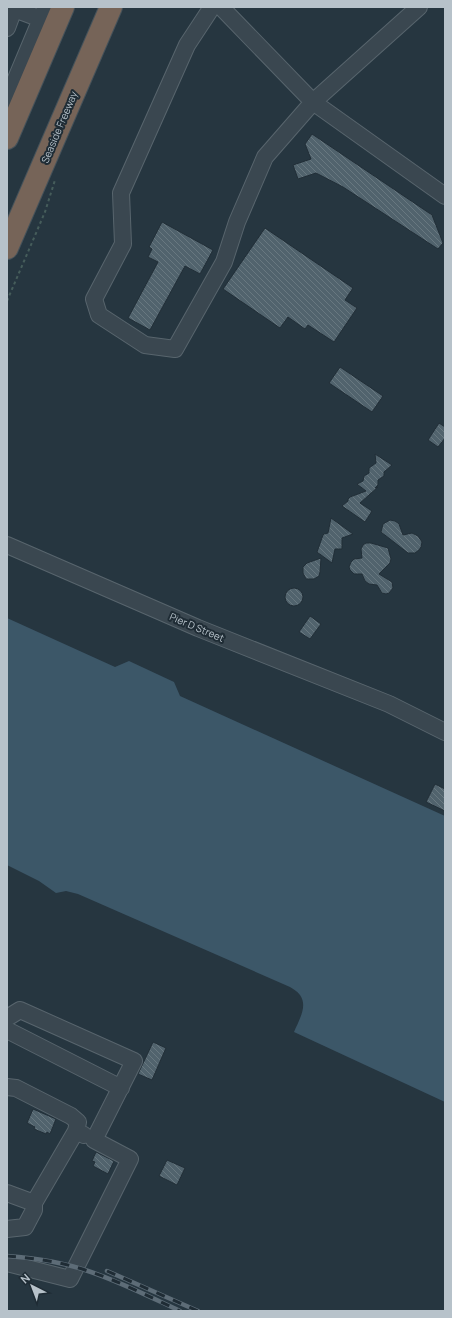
<svg xmlns="http://www.w3.org/2000/svg" width="452" height="1318" viewBox="0 0 452 1318" font-family="Manrope,sans-serif">
	<style>
		.water { fill: #3c5768 }
		.building { fill: url(#building-back-hatch); stroke: #212e37 }
		.lines { fill: none; stroke-linecap: round; stroke-linejoin: round }
		.minor-casing { stroke: #58656d; stroke-width: 18 }
		.highway-casing { stroke: #45525a; stroke-width: 24 }
		.path { stroke: #465d5b; stroke-width: 2; stroke-dasharray: 3 3; stroke-linecap: butt }
		.minor { stroke: #3a4750; stroke-width: 16 }
		.highway { stroke: #766458; stroke-width: 22 }
		.rail-casing { stroke: #5d6c77; stroke-width: 4.5 }
		.rail { stroke: #1f2c35; stroke-width: 3; stroke-dasharray: 9; stroke-linecap: butt }
		.labels { text-anchor: middle; stroke-width: 4; stroke-linejoin: round; paint-order: stroke }
		.street-label { font-size: 10px; fill: #b7c2ca; stroke: #1f2c35 }
	</style>
	<defs>
		<pattern id="building-back-hatch" width="6" height="6" patternUnits="userSpaceOnUse"><rect width="6" height="6" fill="#51636d"/><path d="M-1 5l2 2M0 0l6 6M5-1l2 2" fill="none" stroke="#687880"/></pattern>
	</defs>
	<rect width="100%" height="100%" fill="#263640"/>
	<path class="water" d="M7,618l108,49 14,-6 45,21 6,14 265,120v286l-151,-70c5,-12 14,-26 6,-37 -3,-4 -7,-6 -10,-8l-212,-93 -12,-3 -10,2 -17,-12 -32,-16z"/>
	<path class="building" d="M312,134l120,81 11,28 -5,6 -95,-62 -27,-14 -18,6 -5,-14 18,-6 -6,-15z
		M162,222l51,28 -13,24 -15,-8 -35,64 -22,-12 30,-56 -10,-5 4,-8 -3,-2z
		M265,228l88,60 -8,12 12,8 -23,34 -26,-17 -3,4 -17,-12 -8,11 -57,-39z
		M340,367l43,29 -11,16 -43,-29z
		M439,423l6,4v11l-7,9 -10,-7z
		M375,454l17,11 -8,7v4l-6,4v5l-3,3 3,-1 -18,16 12,8 -7,11 -23,-16 6,-5v-2l2,-2 16,-6 -9,-7 6,-3 1,-5 5,-3v-5l7,-5z
		M331,518l22,16 -11,4v11h-7l-3,14 -15,-11 6,-17 1,-1 4,-1z
		M390,520l5,1 4,3 4,11 9,-2 6,3 4,6 -1,5 -2,3 -4,3h-7l-27,-21 2,-8z
		M366,543h5l17,5 3,11 -1,4 -11,11 13,8 1,6 -4,5 -3,1 -4,-1 -5,-8 -8,-1 -4,-3 -3,-7h-8l-4,-4 -1,-3 2,-5 3,-3 8,-1 -1,-9 2,-4z
		M321,558l-1,14 -1,4 -5,3h-8l-3,-6v-6l4,-4z
		M285 597a9 9 0 1 1 18 0a9 9 0 1 1-18 0Z
		M310,616l11,8 -11,15 -11,-7z
		M435,784l10,5v22l-19,-9z
		M153,1042l13,6 -14,32 -14,-6z
		M33,1109l23,10 -6,15 -3,-2 -1,2 -12,-5 1,-2 -8,-4z
		M96,1152l18,9 -6,13 -15,-8 2,-4 -3,-1z
		M167,1160l18,8 -8,17 -18,-9z"/>
	<g class="lines">
		<g class="minor-casing">
			<path id="minor" d="M9,7l32,12
				M212,7l-25,38 -66,148 2,51 -29,55 5,16 46,30 30,4 49,-87 13,-40 28,-65 48,-55 106,-95
				M221,7l92,95 132,94
				M7,28l7,-19
				M7,100l39,-93
				M7,545l191,83 191,76 56,28
				M7,1018l13,-8 114,51 -40,79 36,19 -60,120 -63,-16
				M7,1030l114,58
				M7,1087l9,1 55,28 7,6 -2,9 8,4
				M7,1193l27,10
				M7,1229l18,-2 9,-17v-7l42,-72"/>
		</g>
		<g class="highway-casing">
			<path id="highway" d="M7,138l56,-131
				M7,248l104,-241"/>
		</g>
		<path class="path" d="M7,301l38,-89 10,-32"/>
		<use href="#minor" class="minor"/>
		<use href="#highway" class="highway"/>
		<g class="rail-casing">
			<path id="rail" d="M7,1256c27,2 55,6 81,15 31,10 62,26 92,40
				M107,1271l91,40"/>
		</g>
		<use href="#rail" class="rail"/>
	</g>
	<g class="labels">
		<g class="street-label">
			<text transform="translate(59 127) rotate(-67)" y="4">Seaside Freeway</text>
			<text transform="translate(197 627) rotate(23)" y="4">Pier D Street</text>
		</g>
	</g>
	<rect width="452" height="1318" fill="none" stroke="#b7c2ca" stroke-width="16"/>
	<g transform="translate(32 1286) rotate(318)" stroke="#1f2c35" stroke-width="3" paint-order="stroke">
	<path d="M0-3L7 15L0 10L-7 15Z" fill="#b7c2ca"/>
	<text y="-6" font-size="11" font-weight="bold" text-anchor="middle" fill="#b7c2ca">N</text>
	</g>
</svg>
